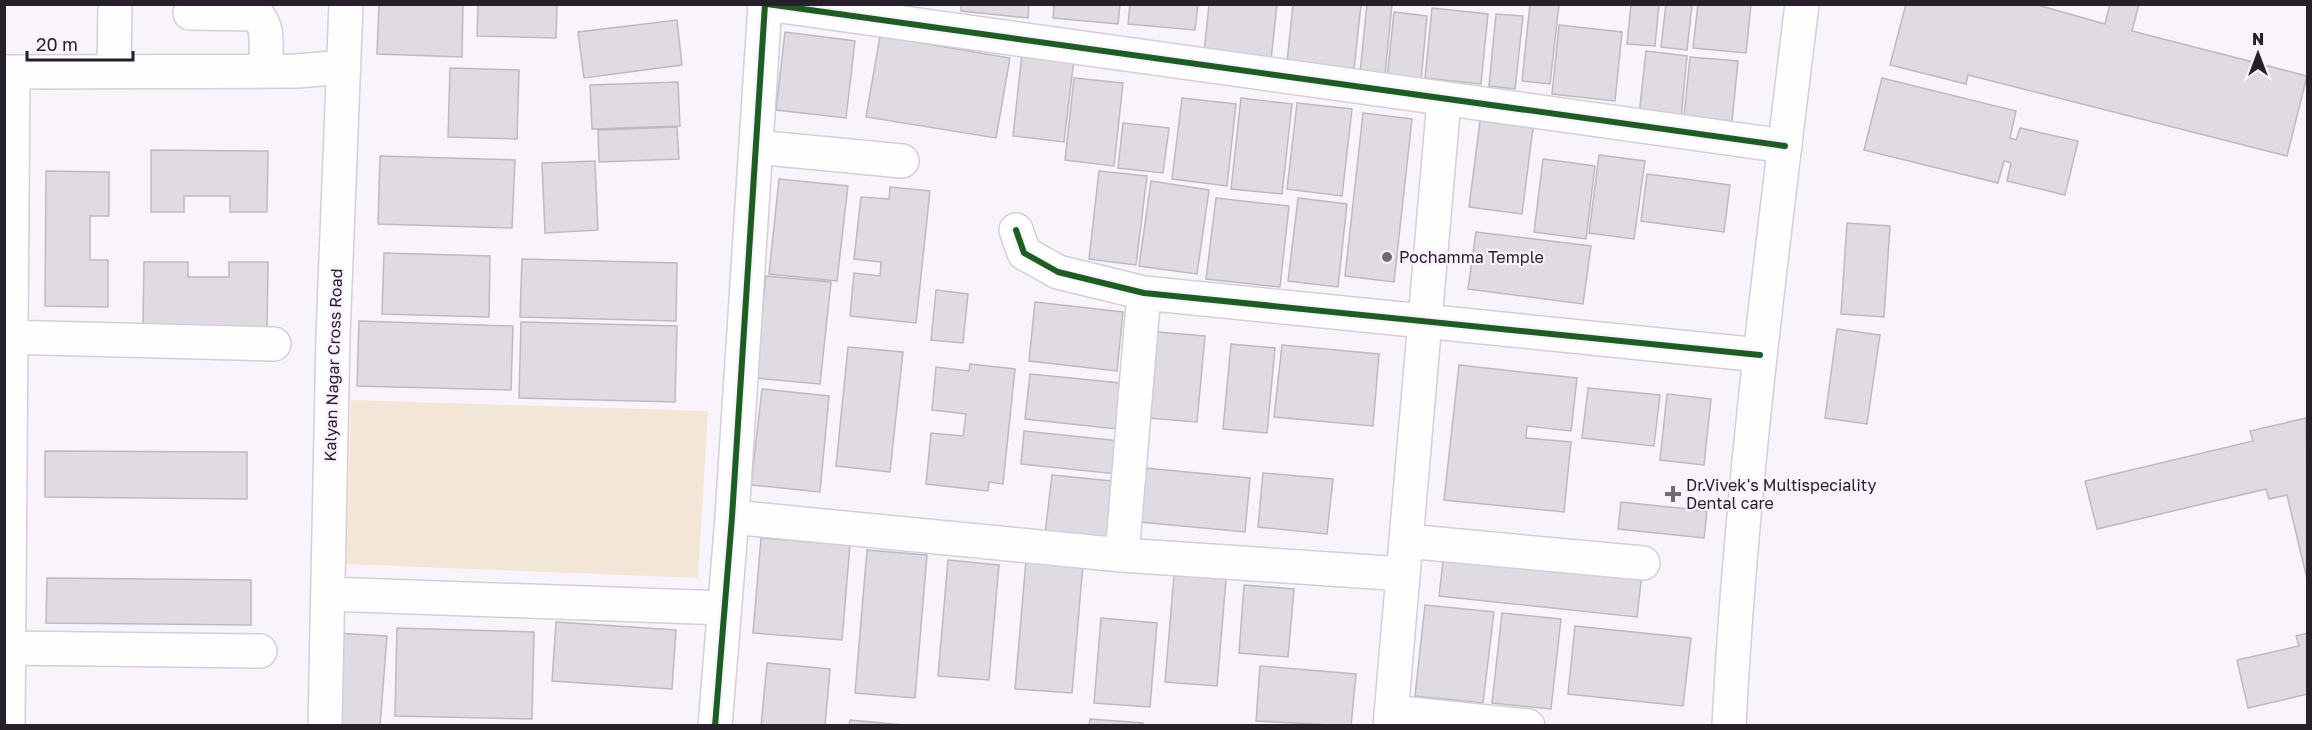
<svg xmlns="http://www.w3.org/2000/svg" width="2312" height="730" viewBox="0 0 2312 730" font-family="'Golos Text',sans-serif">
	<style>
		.green { fill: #f4e6d7 }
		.building { fill: #e0dae3; stroke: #beb9c1; stroke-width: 1.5 }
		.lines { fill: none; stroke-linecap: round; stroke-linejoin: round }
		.minor-casing { stroke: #d4ced7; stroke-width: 36 }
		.major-casing { stroke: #d4ced7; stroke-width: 36 }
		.minor { stroke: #fefdff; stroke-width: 33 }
		.major { stroke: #fefdff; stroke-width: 33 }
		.cycleway-casing { stroke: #faf0ff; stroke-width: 10 }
		.cycleway { stroke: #1b5e20; stroke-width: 6 }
		.poi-dot { fill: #706a72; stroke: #faf0ff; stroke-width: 2 }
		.labels { text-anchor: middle; stroke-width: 4.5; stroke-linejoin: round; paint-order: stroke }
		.poi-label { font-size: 16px; fill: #262028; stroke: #faf0ff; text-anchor: start }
		.street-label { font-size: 16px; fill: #262028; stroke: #faf0ff }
	</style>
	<rect width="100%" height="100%" fill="#f9f4fc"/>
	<path class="green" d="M351,400l357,11 -10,167 -352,-14z"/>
	<path class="building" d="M379,4h84l-1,53 -85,-3z
		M478,4h79l-1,34 -79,-2z
		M961,4h68l-1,14 -67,-7z
		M1054,4h66l-2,20 -65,-6z
		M1130,4h68l-3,26 -67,-6z
		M1209,4h68l-6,56 -67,-7z
		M1293,4h68l-7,65 -67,-7z
		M1367,4h25l-7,71 -25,-2z
		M1530,4h29l-9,80 -28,-3z
		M1631,4h28l-4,42 -28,-2z
		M1666,4h26l-5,46 -26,-3z
		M1698,4h53l-5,49 -53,-5z
		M1906,4h128l71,20 5,-20h29l-7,27 175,45 -20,80 -319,-81 -2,9 -76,-19z
		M1432,8l56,6 -7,70 -56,-6z
		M1394,12l33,4 -6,65 -34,-3z
		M1496,14l27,2 -8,73 -26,-3z
		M677,20l5,45 -98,13 -6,-46z
		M1559,25l63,7 -7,69 -63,-7z
		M785,32l70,9 -9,77 -70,-8z
		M880,36l130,22 -14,80 -130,-21z
		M1646,51l41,5 -6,63 -42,-4z
		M1022,53l52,6 -10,83 -51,-6z
		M1690,57l48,4 -6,60 -48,-5z
		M450,68l69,2 -2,69 -69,-2z
		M1074,78l49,5 -9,83 -49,-6z
		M1882,78l134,33 -6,27 6,2 4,-12 58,13 -13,54 -58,-14 4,-18 -7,-2 -6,22 -134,-33z
		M678,82l2,44 -88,3 -2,-44z
		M1182,98l54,6 -9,82 -55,-7z
		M1241,98l51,6 -10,90 -51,-5z
		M1297,103l55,6 -10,87 -55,-7z
		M1363,113l49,6 -18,163 -49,-6z
		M1480,121l53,7 -11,86 -53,-7z
		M1123,123l46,5 -6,45 -45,-5z
		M677,127l2,32 -80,3 -1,-32z
		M151,150l117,1 -1,61h-37v-16h-46v16h-33z
		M1599,155l46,6 -11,78 -45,-6z
		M380,156l135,4 -3,68 -134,-4z
		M1543,159l52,7 -9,73 -52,-7z
		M595,161l3,69 -53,3 -3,-70z
		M46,171l63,1v44h-19v44h18v47l-63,-1z
		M1099,171l48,5 -11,89 -47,-6z
		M1647,174l83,11 -6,47 -83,-11z
		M779,179l69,7 -11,95 -68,-7z
		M1151,181l58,9 -12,84 -58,-8z
		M890,187l40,4 -14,132 -66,-7 4,-43 26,3 1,-14 -27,-3 7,-62 28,2z
		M1216,198l73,8 -9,81 -74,-8z
		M1298,198l49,6 -9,83 -50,-6z
		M1847,223l43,3 -6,91 -43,-3z
		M1476,232l115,14 -8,58 -115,-15z
		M384,253l106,3 -1,61 -107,-3z
		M522,259l155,4 -1,58 -156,-4z
		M144,262h44v15h41v-15h39l-1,66 -124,-2z
		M766,276l65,6 -11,102 -65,-6z
		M936,290l32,4 -5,49 -32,-3z
		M1035,302l88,10 -6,59 -88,-10z
		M359,321l154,5 -2,64 -154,-4z
		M521,322l156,4 -2,76 -156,-4z
		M1837,329l43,6 -13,89 -42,-6z
		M1157,332l48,4 -8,86 -49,-4z
		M1231,344l44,4 -8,85 -44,-4z
		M1282,345l97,9 -6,72 -99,-9z
		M848,347l55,5 -13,120 -54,-6z
		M970,364l45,5 -12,115 -14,-2 -1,9 -62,-7 5,-51 32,3 3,-22 -34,-4 4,-43 33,4z
		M1459,365l118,13 -6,53 -44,-5 -1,12 45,4 -7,70 -120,-12z
		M1030,374l91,9 -4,46 -92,-10z
		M1588,388l72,7 -6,51 -72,-8z
		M762,389l67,7 -9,96 -69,-7z
		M1667,394l44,5 -7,66 -44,-5z
		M2306,418l2,165 -21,-88 -18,4 -3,-10 -169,40 -12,-48 168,-40 -3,-10z
		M1024,431l96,10 -3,33 -96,-10z
		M45,451l202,1v47l-202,-2z
		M1145,468l105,10 -5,54 -105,-10z
		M1263,473l70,6 -6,55 -69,-7z
		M1052,475l60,6 -6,60 -61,-7z
		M1621,502l86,9 -3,27 -86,-9z
		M1446,535l198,21 -7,61 -198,-21z
		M761,538l89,7 -8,95 -89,-7z
		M867,550l60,5 -12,143 -60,-5z
		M948,560l51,5 -10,115 -51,-4z
		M1026,560l57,4 -11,129 -57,-4z
		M1175,564l52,4 -10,118 -52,-4z
		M47,578l204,2v45l-205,-2z
		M1244,585l50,4 -6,68 -49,-4z
		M1425,605l69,7 -11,91 -68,-7z
		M1502,613l59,6 -10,90 -59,-6z
		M1101,618l56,5 -7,84 -56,-4z
		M556,622l120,8 -4,59 -120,-8z
		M1575,626l116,12 -8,68 -115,-12z
		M397,628l137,4 -2,87 -137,-3z
		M336,633l51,3 -7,90h-51z
		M2308,633v61l-60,14 -11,-48 62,-14 -3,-10z
		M767,663l63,6 -5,57h-64z
		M1260,666l96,8 -5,52 -95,-5z
		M1090,719l53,4v3h-54z
		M850,720l65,6h-66z"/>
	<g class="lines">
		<g class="minor-casing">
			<path id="minor" d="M767,4l1018,142
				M190,13l64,1c17,8 11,40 12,57
				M114,71l1,-67
				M4,72l293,-1 47,-4
				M756,147l146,14
				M1016,230l8,23 34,19 86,21 616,62
				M1144,293l-22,262 281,19
				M4,337l270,7
				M732,517l390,38
				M1406,541l237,22
				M328,594l396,14
				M8,648l252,3
				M1391,712l137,14
				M8,726l5,-653
				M325,726l8,-390 13,-332
				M715,726l17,-209 33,-513
				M1390,726l54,-626"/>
		</g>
		<g class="major-casing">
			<path id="major" d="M1729,726c12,-242 44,-482 73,-722"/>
		</g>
		<use href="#minor" class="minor"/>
		<use href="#major" class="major"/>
		<g class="cycleway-casing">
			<path id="cycleway" d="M767,4l1018,142
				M1016,230l8,23 34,19 86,21 616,62
				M715,726l17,-209 33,-513"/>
		</g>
		<use href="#cycleway" class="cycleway"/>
	</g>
	<g class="poi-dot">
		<circle cx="1387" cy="257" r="6"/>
		<path d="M1670 485h6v6h6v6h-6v6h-6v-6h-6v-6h6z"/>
	</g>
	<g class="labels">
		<g class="poi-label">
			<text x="1399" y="263">Pochamma Temple</text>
			<text x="1686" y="491">Dr.Vivek's Multispeciality<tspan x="1686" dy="18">Dental care</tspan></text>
		</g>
		<g class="street-label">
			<text transform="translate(333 365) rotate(-88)" y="6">Kalyan Nagar Cross Road</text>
		</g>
	</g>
	<rect width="2312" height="730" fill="none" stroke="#262028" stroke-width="12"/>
	<g transform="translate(2258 54)" stroke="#faf0ff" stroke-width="4.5" paint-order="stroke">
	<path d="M0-4.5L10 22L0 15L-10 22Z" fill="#262028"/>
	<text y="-9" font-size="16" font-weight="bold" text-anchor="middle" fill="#262028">N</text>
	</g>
	<path d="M27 51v9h106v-9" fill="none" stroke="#262028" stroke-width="3"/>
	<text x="36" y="51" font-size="18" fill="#262028" stroke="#faf0ff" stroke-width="4.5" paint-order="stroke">20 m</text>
</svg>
